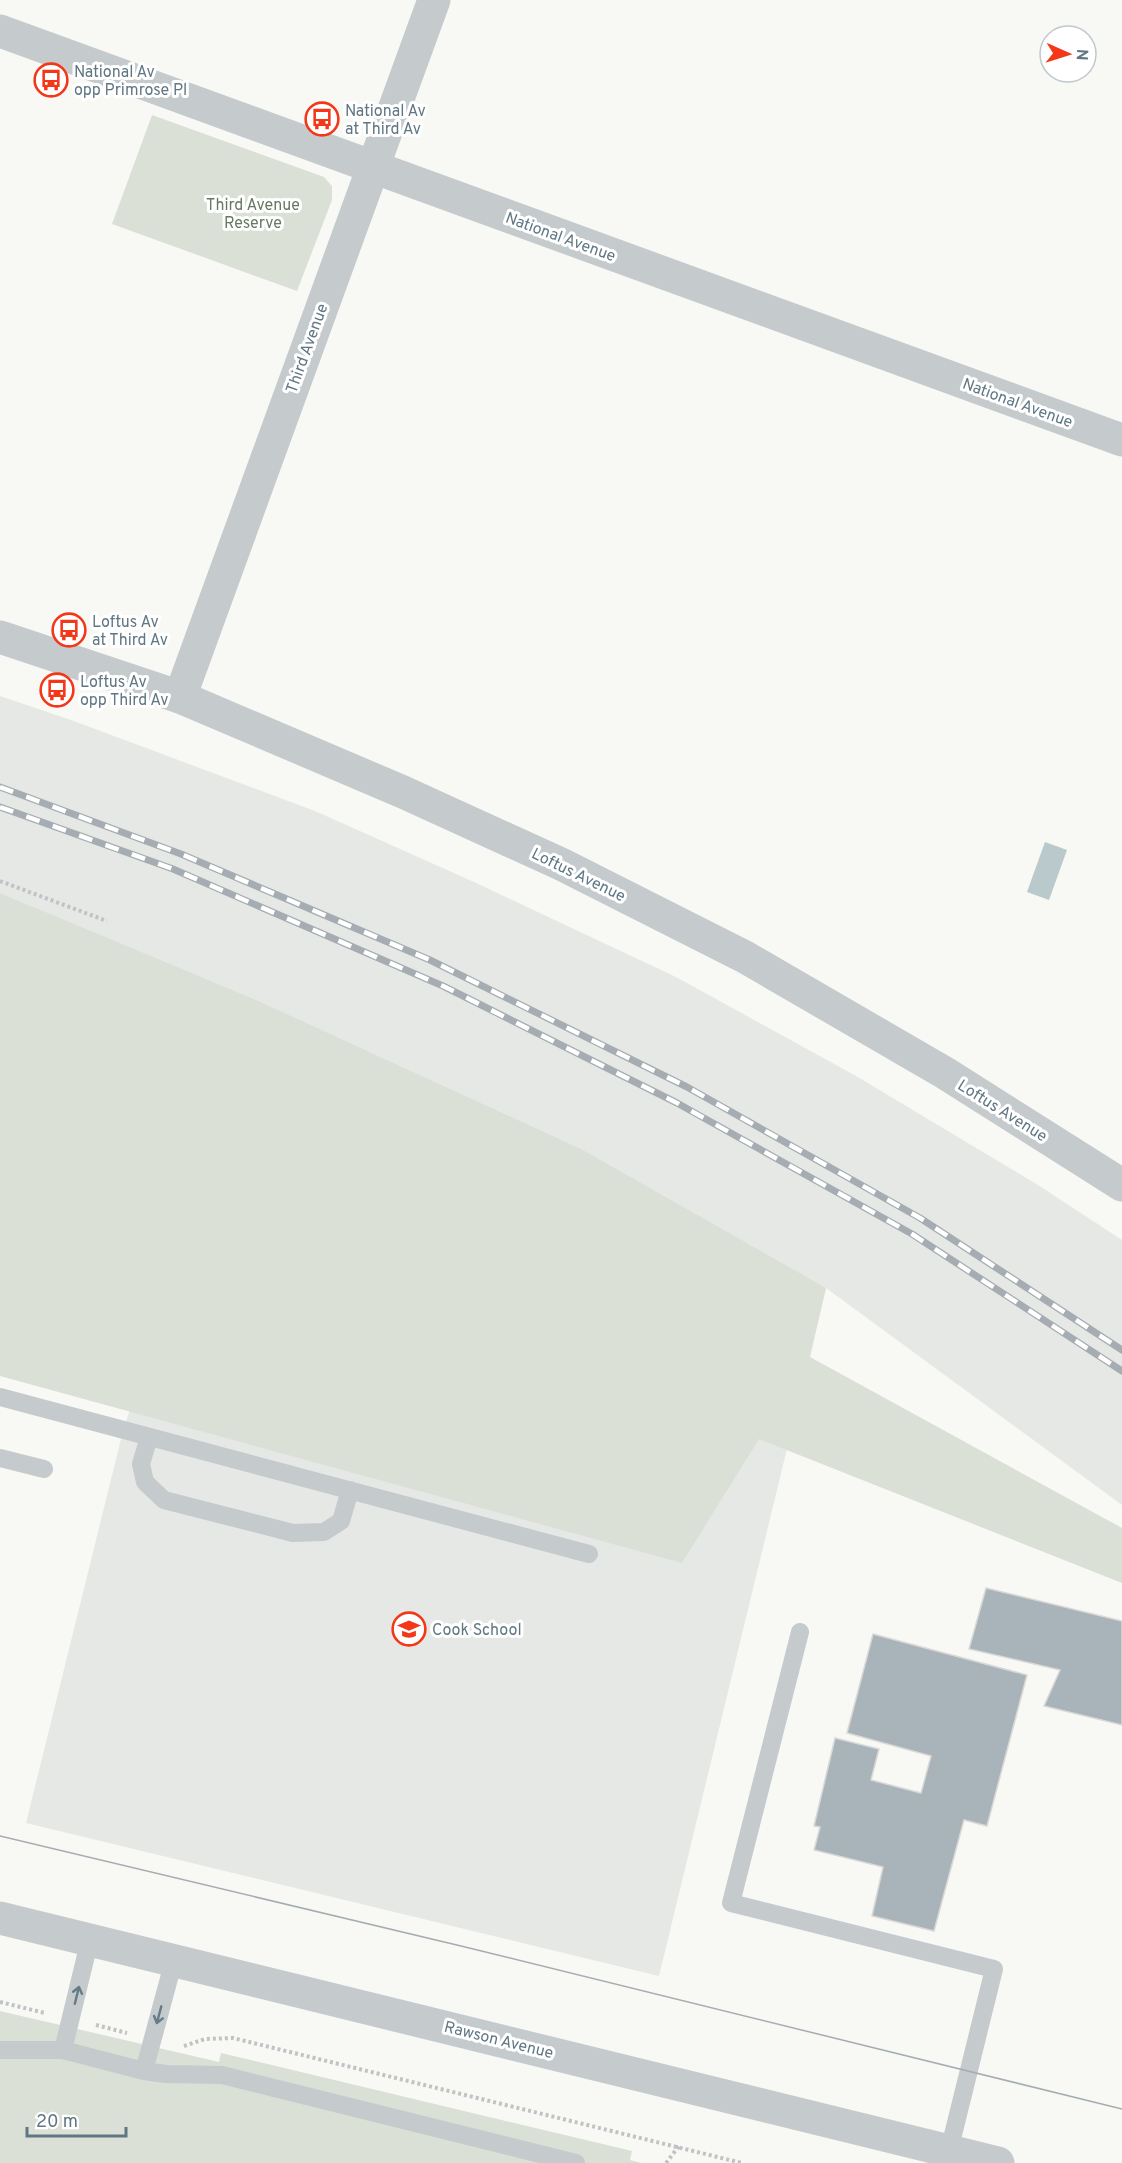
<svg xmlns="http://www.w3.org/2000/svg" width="1122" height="2163" viewBox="0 0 1122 2163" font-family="Overpass,sans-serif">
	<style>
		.built { fill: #e6e8e6 }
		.green { fill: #dae0d5 }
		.water { fill: #bac9cc }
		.building { fill: #a9b4ba; stroke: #dad9d7; stroke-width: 1.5 }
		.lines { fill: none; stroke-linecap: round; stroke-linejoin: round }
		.path { stroke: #c0c3c5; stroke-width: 4; stroke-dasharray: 3 3; stroke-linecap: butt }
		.service { stroke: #c5cacd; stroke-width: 18 }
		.minor { stroke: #c5cacd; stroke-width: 33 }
		.tertiary { stroke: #c5cacd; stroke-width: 33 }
		.tram { stroke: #a5adb2; stroke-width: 1.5 }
		.rail-casing { stroke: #a5adb2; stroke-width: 7 }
		.rail { stroke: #fff; stroke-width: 4.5; stroke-dasharray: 14; stroke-linecap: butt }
		.oneway { stroke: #657b87 }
		.labels { text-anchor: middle; stroke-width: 6; stroke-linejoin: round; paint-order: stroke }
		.poi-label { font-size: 16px; fill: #607783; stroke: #fff; text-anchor: start }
		.park-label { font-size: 16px; fill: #677a60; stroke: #fff }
		.street-label { font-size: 16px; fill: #607783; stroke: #fff }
	</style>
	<rect width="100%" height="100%" fill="#f8f8f5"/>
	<path class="built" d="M0,696l71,24 244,91 159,71 202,95 180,99 182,109 84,55v265l-296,-217 -167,688 -633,-153 96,-388 134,-434 -256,-108z"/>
	<path class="green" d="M152,115l172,62 8,9v14l-35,91 -185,-67z
		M0,893l256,107 325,149 245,139 -16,69 312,171v55l-363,-144 -77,124 -682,-187z
		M0,2011l219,51 2,-9 411,98 -2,9 11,3h-641z"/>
	<path class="water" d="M1045,842l22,8 -18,50 -22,-8z"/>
	<path class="building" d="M986,1588l136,33v104l-78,-19 16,-36 -91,-21z
		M873,1634l154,41 -40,151 -23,-6 -30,111 -62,-15 11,-49 -69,-17 6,-23 -6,-1 21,-88 44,11 -8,31 50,13 10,-37 -84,-23z"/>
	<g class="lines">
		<path class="path" d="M0,881l107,40
			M0,2002l45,11
			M96,2025l31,8
			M184,2046l21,-7 28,-1 509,125
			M666,2163l13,-17"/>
		<path class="service" d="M0,1397l589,157
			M149,1437l-8,27 4,18 19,18 129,33 31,-1 17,-11 9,-31
			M0,1458l44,11
			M800,1632l-69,271 263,66 -45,182
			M0,2050h63l81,21 22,3 56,1 354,88
			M63,2050l27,-111
			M144,2071l30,-111"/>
		<path class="minor" d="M0,31l1122,409
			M180,697l254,-697"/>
		<path class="tertiary" d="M0,637l180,60 223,95 158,72 184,93 200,116 177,112
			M0,1918l998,245"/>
		<path class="tram" d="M0,1836l461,110 661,163"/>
		<g class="rail-casing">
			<path id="rail" d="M0,787l181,67 249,106 257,127 233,131 202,132
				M0,807l173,62 270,117 234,117 235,131 210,137"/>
		</g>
		<use href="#rail" class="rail"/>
	</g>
	<defs><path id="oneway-shaft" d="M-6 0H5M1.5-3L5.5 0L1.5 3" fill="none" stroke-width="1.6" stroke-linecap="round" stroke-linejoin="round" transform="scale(1.5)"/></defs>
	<g class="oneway">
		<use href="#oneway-shaft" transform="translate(77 1995) rotate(-76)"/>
		<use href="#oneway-shaft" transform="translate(159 2015) rotate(105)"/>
	</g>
	<defs>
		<g id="bus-ring" transform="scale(1.725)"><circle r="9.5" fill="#fff" stroke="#f3381a" stroke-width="1.5"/><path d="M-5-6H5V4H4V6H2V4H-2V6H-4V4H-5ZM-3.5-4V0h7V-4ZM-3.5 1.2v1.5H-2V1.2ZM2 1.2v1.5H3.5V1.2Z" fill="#f3381a"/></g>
		<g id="school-ring" transform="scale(1.725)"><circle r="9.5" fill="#fff" stroke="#f3381a" stroke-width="1.5"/><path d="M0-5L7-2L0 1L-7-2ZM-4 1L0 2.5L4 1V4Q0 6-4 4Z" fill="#f3381a"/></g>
	</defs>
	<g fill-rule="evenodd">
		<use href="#bus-ring" x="51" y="80"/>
		<use href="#bus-ring" x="322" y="119"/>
		<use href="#bus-ring" x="69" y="630"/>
		<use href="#bus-ring" x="57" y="690"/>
		<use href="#school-ring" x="409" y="1629"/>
	</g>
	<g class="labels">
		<g class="poi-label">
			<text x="74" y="77">National Av<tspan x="74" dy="18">opp Primrose Pl</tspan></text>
			<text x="345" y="116">National Av<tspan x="345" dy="18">at Third Av</tspan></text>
			<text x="92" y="627">Loftus Av<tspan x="92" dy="18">at Third Av</tspan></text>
			<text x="80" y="687">Loftus Av<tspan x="80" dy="18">opp Third Av</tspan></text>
			<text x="432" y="1635">Cook School</text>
		</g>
		<g class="park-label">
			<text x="253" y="210">Third Avenue<tspan x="253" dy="18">Reserve</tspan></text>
		</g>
		<g class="street-label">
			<text transform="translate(561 236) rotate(20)" y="6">National Avenue</text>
			<text transform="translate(306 348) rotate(-70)" y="6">Third Avenue</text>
			<text transform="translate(1018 402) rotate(20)" y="6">National Avenue</text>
			<text transform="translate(579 874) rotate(26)" y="6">Loftus Avenue</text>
			<text transform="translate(1003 1110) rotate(32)" y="6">Loftus Avenue</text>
			<text transform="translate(499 2039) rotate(14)" y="6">Rawson Avenue</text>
		</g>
	</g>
	<g transform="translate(1068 54) rotate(93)"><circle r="28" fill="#ffffff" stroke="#bfc9cd" stroke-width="1.5"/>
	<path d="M0-4.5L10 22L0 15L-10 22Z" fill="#f3381a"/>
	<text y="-9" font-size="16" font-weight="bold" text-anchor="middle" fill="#607783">N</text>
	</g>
	<path d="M27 2127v9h99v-9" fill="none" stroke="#607783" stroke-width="3"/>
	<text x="36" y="2127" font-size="18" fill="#607783" stroke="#ffffff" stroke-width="4.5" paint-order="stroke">20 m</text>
</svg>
